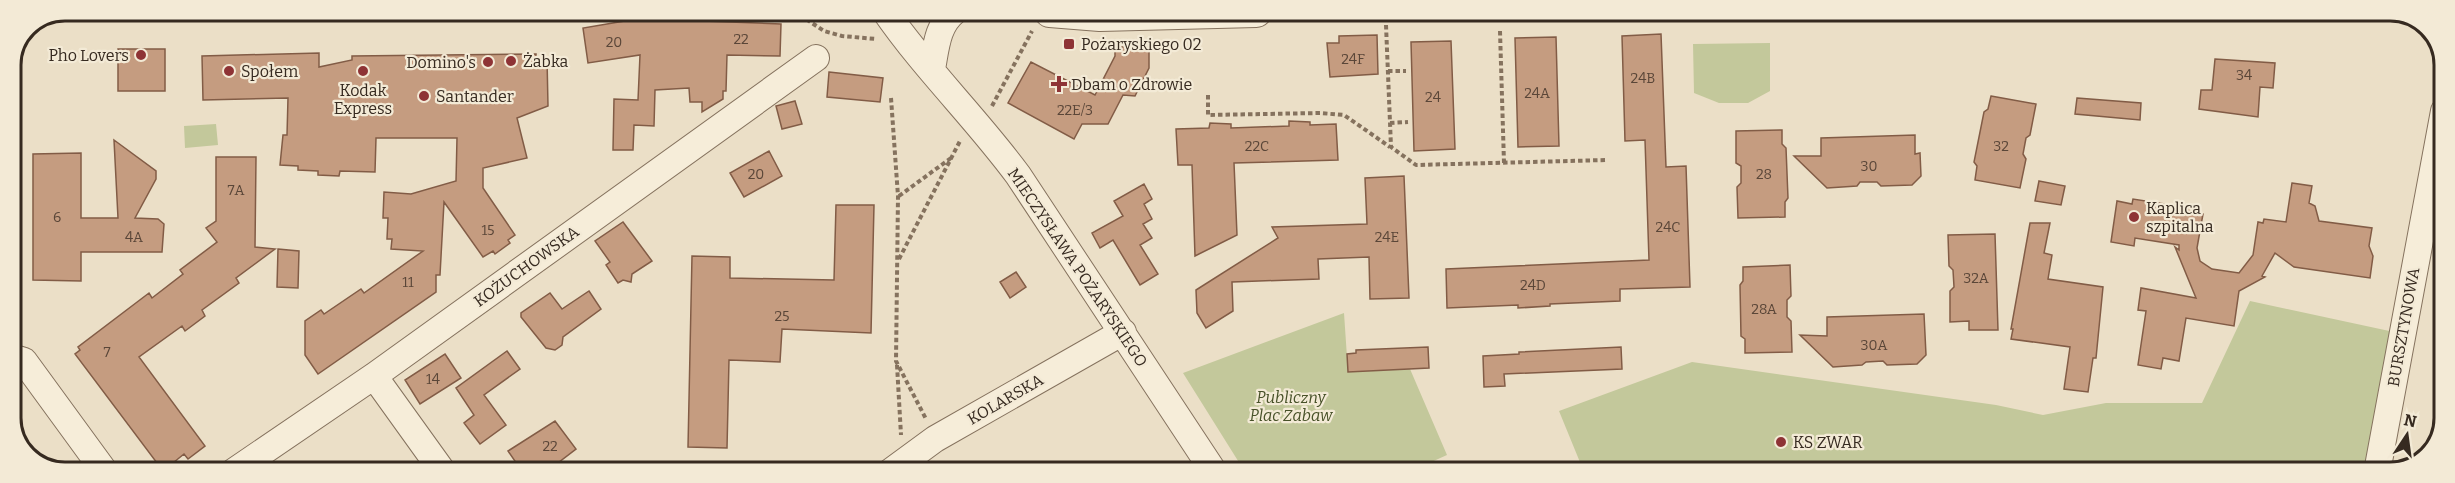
<svg xmlns="http://www.w3.org/2000/svg" width="2455" height="483" viewBox="0 0 2455 483" font-family="Bitter,serif">
	<style>
		.green { fill: #c3c89b }
		.building { fill: #c59c80; stroke: #825c46; stroke-width: 1.5 }
		.lines { fill: none; stroke-linecap: round; stroke-linejoin: round }
		.minor-casing { stroke: #85725e; stroke-width: 28 }
		.tertiary-casing { stroke: #85725e; stroke-width: 34 }
		.path { stroke: #85725e; stroke-width: 4; stroke-dasharray: 4.5 3; stroke-linecap: butt }
		.minor { stroke: #f6edd9; stroke-width: 26 }
		.tertiary { stroke: #f6edd9; stroke-width: 32 }
		.poi-dot { fill: #8e3335; stroke: #f3ead6; stroke-width: 2 }
		.labels { text-anchor: middle; stroke-width: 4.5; stroke-linejoin: round; paint-order: stroke }
		.number-label { font-size: 14px; fill: #5a4638 }
		.poi-label { font-size: 16px; fill: #362a20; stroke: #f3ead6; text-anchor: start }
		.street-label { font-size: 16px; fill: #362a20; stroke: #f3ead6 }
		.park-label { font-size: 16px; font-style: italic; fill: #475128; stroke: #f3ead6 }
		.rim { fill: none; stroke: #362a20; stroke-width: 3 }
	</style>
	<rect width="100%" height="100%" fill="#ebdfc7"/>
	<path class="green" d="M1770,43v48l-22,12h-29l-25,-10 -1,-49z
		M216,124l2,21 -33,3 -1,-22z
		M2250,301l144,31 -25,140h-785l-25,-61 133,-49 304,43 47,10 63,-12h96z
		M1344,313l4,59 62,-3 37,86 -38,17h-164l-62,-99z"/>
	<path class="building" d="M642,16l61,1v4l78,3 -1,32 -53,-1 -1,36h-3v8l-21,13v-10h-12l-1,-14 -34,2 -1,36 -20,-1 -1,25h-20l1,-51 24,1 2,-45 -52,8 -5,-35 59,-10z
		M1661,34l5,133 20,-1 4,121 -70,2v12l-70,3v2l-32,2v-3l-71,3 -1,-39 203,-9 -4,-120 -20,1 -3,-105z
		M1377,35l1,39 -48,3 -3,-34h12v-7z
		M1556,37l3,109 -41,1 -3,-109z
		M1451,41l4,108 -41,2 -3,-109z
		M1115,47h34v21l-14,28 -12,-1 -15,29h-26l-8,15 -66,-36 23,-41 64,33 20,-39z
		M118,49h47v42h-47z
		M319,53v14l33,-7v-4l184,-2v4h11l1,48 -31,12 10,40 -44,10v20l32,47 -7,5 2,3 -15,11 -2,-3 -10,6 -39,-55 -4,73h-4v17l-118,82 -13,-19v-34l16,-11 3,4 37,-25 3,4 59,-42 -32,-2 1,-10h-5l1,-21h-5l1,-26 27,2 45,-13 1,-43h-81l-1,34 -35,-1 -1,5 -21,-1v-4l-20,-1v-4l-18,-1 3,-30h4l1,-37 -85,2 -1,-44z
		M2215,59l60,4 -2,25 -13,-1 -2,30 -59,-8 2,-19h11z
		M829,72l54,6 -3,24 -53,-5z
		M1991,96l45,8 -6,31 -4,3 -3,16 3,5 -6,29 -45,-8 2,-14 -3,-4 10,-50 4,-3z
		M2077,98l64,5 -1,17 -65,-6z
		M795,101l7,23 -20,5 -6,-23z
		M1289,121l21,1v3l26,-1 2,36 -104,3 3,72 -42,21 -3,-91h-14l-2,-36 33,-1 1,-5 21,1v4l58,-2z
		M1782,130v14l4,4 2,50 -3,4v15l-47,1 -1,-31 4,-4v-17l-5,-3v-32z
		M1915,135v19l5,-1 1,23 -9,9 -31,1 -4,-4h-17l-3,4 -30,2 -33,-32h27v-18z
		M114,140l42,31v8l-21,39 23,1 6,5 -2,28h-81v29l-48,-1v-126l48,-1v65h37z
		M769,151l13,25 -38,21 -14,-24z
		M216,157h40l-1,90 20,2 -39,29 3,5 -37,27 3,6 -20,15 -3,-5 -43,31 66,89 -17,13 -4,-5 -21,17 -88,-117 5,-4 -2,-3 71,-54 3,5 31,-24 -3,-4 37,-28 -11,-14 10,-7z
		M1404,176l5,122 -39,1 -1,-42 -51,2 1,20 -87,3 1,29 -27,17 -9,-15 -1,-23 82,-52 -6,-11 95,-3 -2,-46z
		M2039,181l26,5 -4,19 -26,-4z
		M2292,183l20,3 -3,17 6,3 4,15 53,7 -3,18 4,10 -3,22 -76,-11 -19,-14 -13,23 3,1 -26,14 -5,35 -48,-8 -7,43 -16,-3 -2,11 -23,-4 8,-54 -8,-1 3,-22 55,10 -21,-51 4,3v-5l-44,-7 -1,8 -23,-4 6,-41 15,3 1,-5 65,10 -1,4 6,1 -6,34 3,13 12,8 27,4 14,-18 5,-33 5,1 1,-4 22,3z
		M1144,184l8,15 -8,5 8,15 -9,5 9,14 -12,7 18,29 -18,11 -27,-45 -13,8 -8,-15 31,-17 -9,-15z
		M836,205h38l-3,128 -89,-4 -2,33 -51,-2 -2,88 -39,-1 4,-191 38,1v21l104,2z
		M623,222l29,39 -20,13 -1,8 -8,-2 -5,3 -12,-18 4,-3 -15,-21z
		M2030,223h20l-6,30 8,2 -4,24 55,8 -7,71h-3l-5,34 -24,-3 6,-42 -59,-8 2,-10h-2z
		M1995,234l3,96h-29v-9l-19,1v-31l4,-4 -1,-17 -4,-4 -1,-31z
		M278,249l21,2 -1,37 -21,-1z
		M1790,265l1,31 -4,4v17l4,4 1,31 -47,1v-14l-4,-3 -1,-51 3,-4v-14z
		M1016,272l10,15 -16,11 -10,-16z
		M589,291l12,18 -38,28 -1,8 -7,5 -9,-2 -25,-31v-4l29,-20 12,16z
		M1924,314l2,41 -9,9 -30,1 -4,-4 -17,1 -4,3 -29,2 -33,-32 27,1v-19z
		M1428,347l1,21 -81,4 -1,-18 9,-1v-3z
		M1621,347l1,22 -118,5 1,12 -21,1 -1,-31 36,-2v-2z
		M507,351l13,18 -36,26 22,30 -26,19 -16,-21 10,-8 -18,-27z
		M445,354l16,24 -41,26 -15,-24z
		M555,421l21,28 -30,23h-44l13,-11 -7,-10z"/>
	<g class="lines">
		<g class="minor-casing">
			<path id="minor" d="M885,11c40,58 91,107 133,164l196,297
				M932,69c4,-21 5,-44 23,-58
				M11,357l13,4 81,111
				M374,376l69,96
				M233,472l141,-96 442,-318
				M890,472l45,-33 188,-107
				M2377,472l67,-361"/>
		</g>
		<g class="tertiary-casing">
			<path id="tertiary" d="M1050,11l50,4 156,-4"/>
		</g>
		<path class="path" d="M794,11l30,20 18,5 34,3
			M1386,25l5,122 25,18 191,-5
			M1500,31l4,132
			M1388,71h18
			M1208,95v20l112,-2 24,2 46,32
			M891,98l7,98 -2,165 30,58
			M992,106l40,-75
			M1390,123l18,-1
			M899,196l52,-38
			M899,259l61,-118
			M897,365l4,70"/>
		<use href="#minor" class="minor"/>
		<use href="#tertiary" class="tertiary"/>
	</g>
	<g class="poi-dot">
		<rect x="1063" y="38" width="12" height="12" rx="3"/>
		<circle cx="141" cy="55" r="6"/>
		<circle cx="511" cy="61" r="6"/>
		<circle cx="488" cy="62" r="6"/>
		<circle cx="229" cy="71" r="6"/>
		<circle cx="363" cy="71" r="6"/>
		<path d="M1056 75h6v6h6v6h-6v6h-6v-6h-6v-6h6z"/>
		<circle cx="424" cy="96" r="6"/>
		<circle cx="2134" cy="217" r="6"/>
		<circle cx="1781" cy="442" r="6"/>
	</g>
	<g class="labels">
		<g class="number-label">
			<text x="741" y="44">22</text>
			<text x="614" y="47">20</text>
			<text x="1353" y="64">24F</text>
			<text x="2244" y="80">34</text>
			<text x="1643" y="83">24B</text>
			<text x="1537" y="98">24A</text>
			<text x="1433" y="102">24</text>
			<text x="1075" y="115">22E/3</text>
			<text x="1257" y="151">22C</text>
			<text x="2001" y="151">32</text>
			<text x="1869" y="171">30</text>
			<text x="756" y="179">20</text>
			<text x="1764" y="179">28</text>
			<text x="236" y="195">7A</text>
			<text x="57" y="222">6</text>
			<text x="1668" y="232">24C</text>
			<text x="488" y="235">15</text>
			<text x="134" y="242">4A</text>
			<text x="1387" y="242">24E</text>
			<text x="1976" y="283">32A</text>
			<text x="408" y="287">11</text>
			<text x="1533" y="290">24D</text>
			<text x="1764" y="314">28A</text>
			<text x="782" y="321">25</text>
			<text x="1874" y="350">30A</text>
			<text x="107" y="357">7</text>
			<text x="433" y="384">14</text>
			<text x="550" y="451">22</text>
		</g>
		<g class="poi-label">
			<text x="1081" y="50">Pożaryskiego 02</text>
			<text x="129" y="61" text-anchor="end">Pho Lovers</text>
			<text x="523" y="67">Żabka</text>
			<text x="476" y="68" text-anchor="end">Domino's</text>
			<text x="241" y="77">Społem</text>
			<text x="1071" y="90">Dbam o Zdrowie</text>
			<text x="363" y="96" text-anchor="middle">Kodak<tspan x="363" dy="18">Express</tspan></text>
			<text x="436" y="102">Santander</text>
			<text x="2146" y="214">Kaplica<tspan x="2146" dy="18">szpitalna</tspan></text>
			<text x="1793" y="448">KS ZWAR</text>
		</g>
		<g class="street-label">
			<text transform="translate(526 266) rotate(-36)" y="6">KOŻUCHOWSKA</text>
			<text transform="translate(1078 267) rotate(56)" y="6">MIECZYSŁAWA POŻARYSKIEGO</text>
			<text transform="translate(2403 327) rotate(-80)" y="6">BURSZTYNOWA</text>
			<text transform="translate(1005 399) rotate(-30)" y="6">KOLARSKA</text>
		</g>
		<g class="park-label">
			<text x="1291" y="403">Publiczny<tspan x="1291" dy="18">Plac Zabaw</tspan></text>
		</g>
	</g>
	<path d="M0 0H2455V483H0ZM65 21H2390A44 44 0 0 1 2434 65V418A44 44 0 0 1 2390 462H65A44 44 0 0 1 21 418V65A44 44 0 0 1 65 21Z" fill="#f3ead6" fill-rule="evenodd"/>
	<path class="rim" d="M65 21H2390A44 44 0 0 1 2434 65V418A44 44 0 0 1 2390 462H65A44 44 0 0 1 21 418V65A44 44 0 0 1 65 21Z"/>
	<g transform="translate(2407 435) rotate(13)" stroke="#f3ead6" stroke-width="4.5" paint-order="stroke">
	<path d="M0-4.5L10 22L0 15L-10 22Z" fill="#362a20"/>
	<text y="-9" font-size="16" font-weight="bold" text-anchor="middle" fill="#362a20">N</text>
	</g>
</svg>
